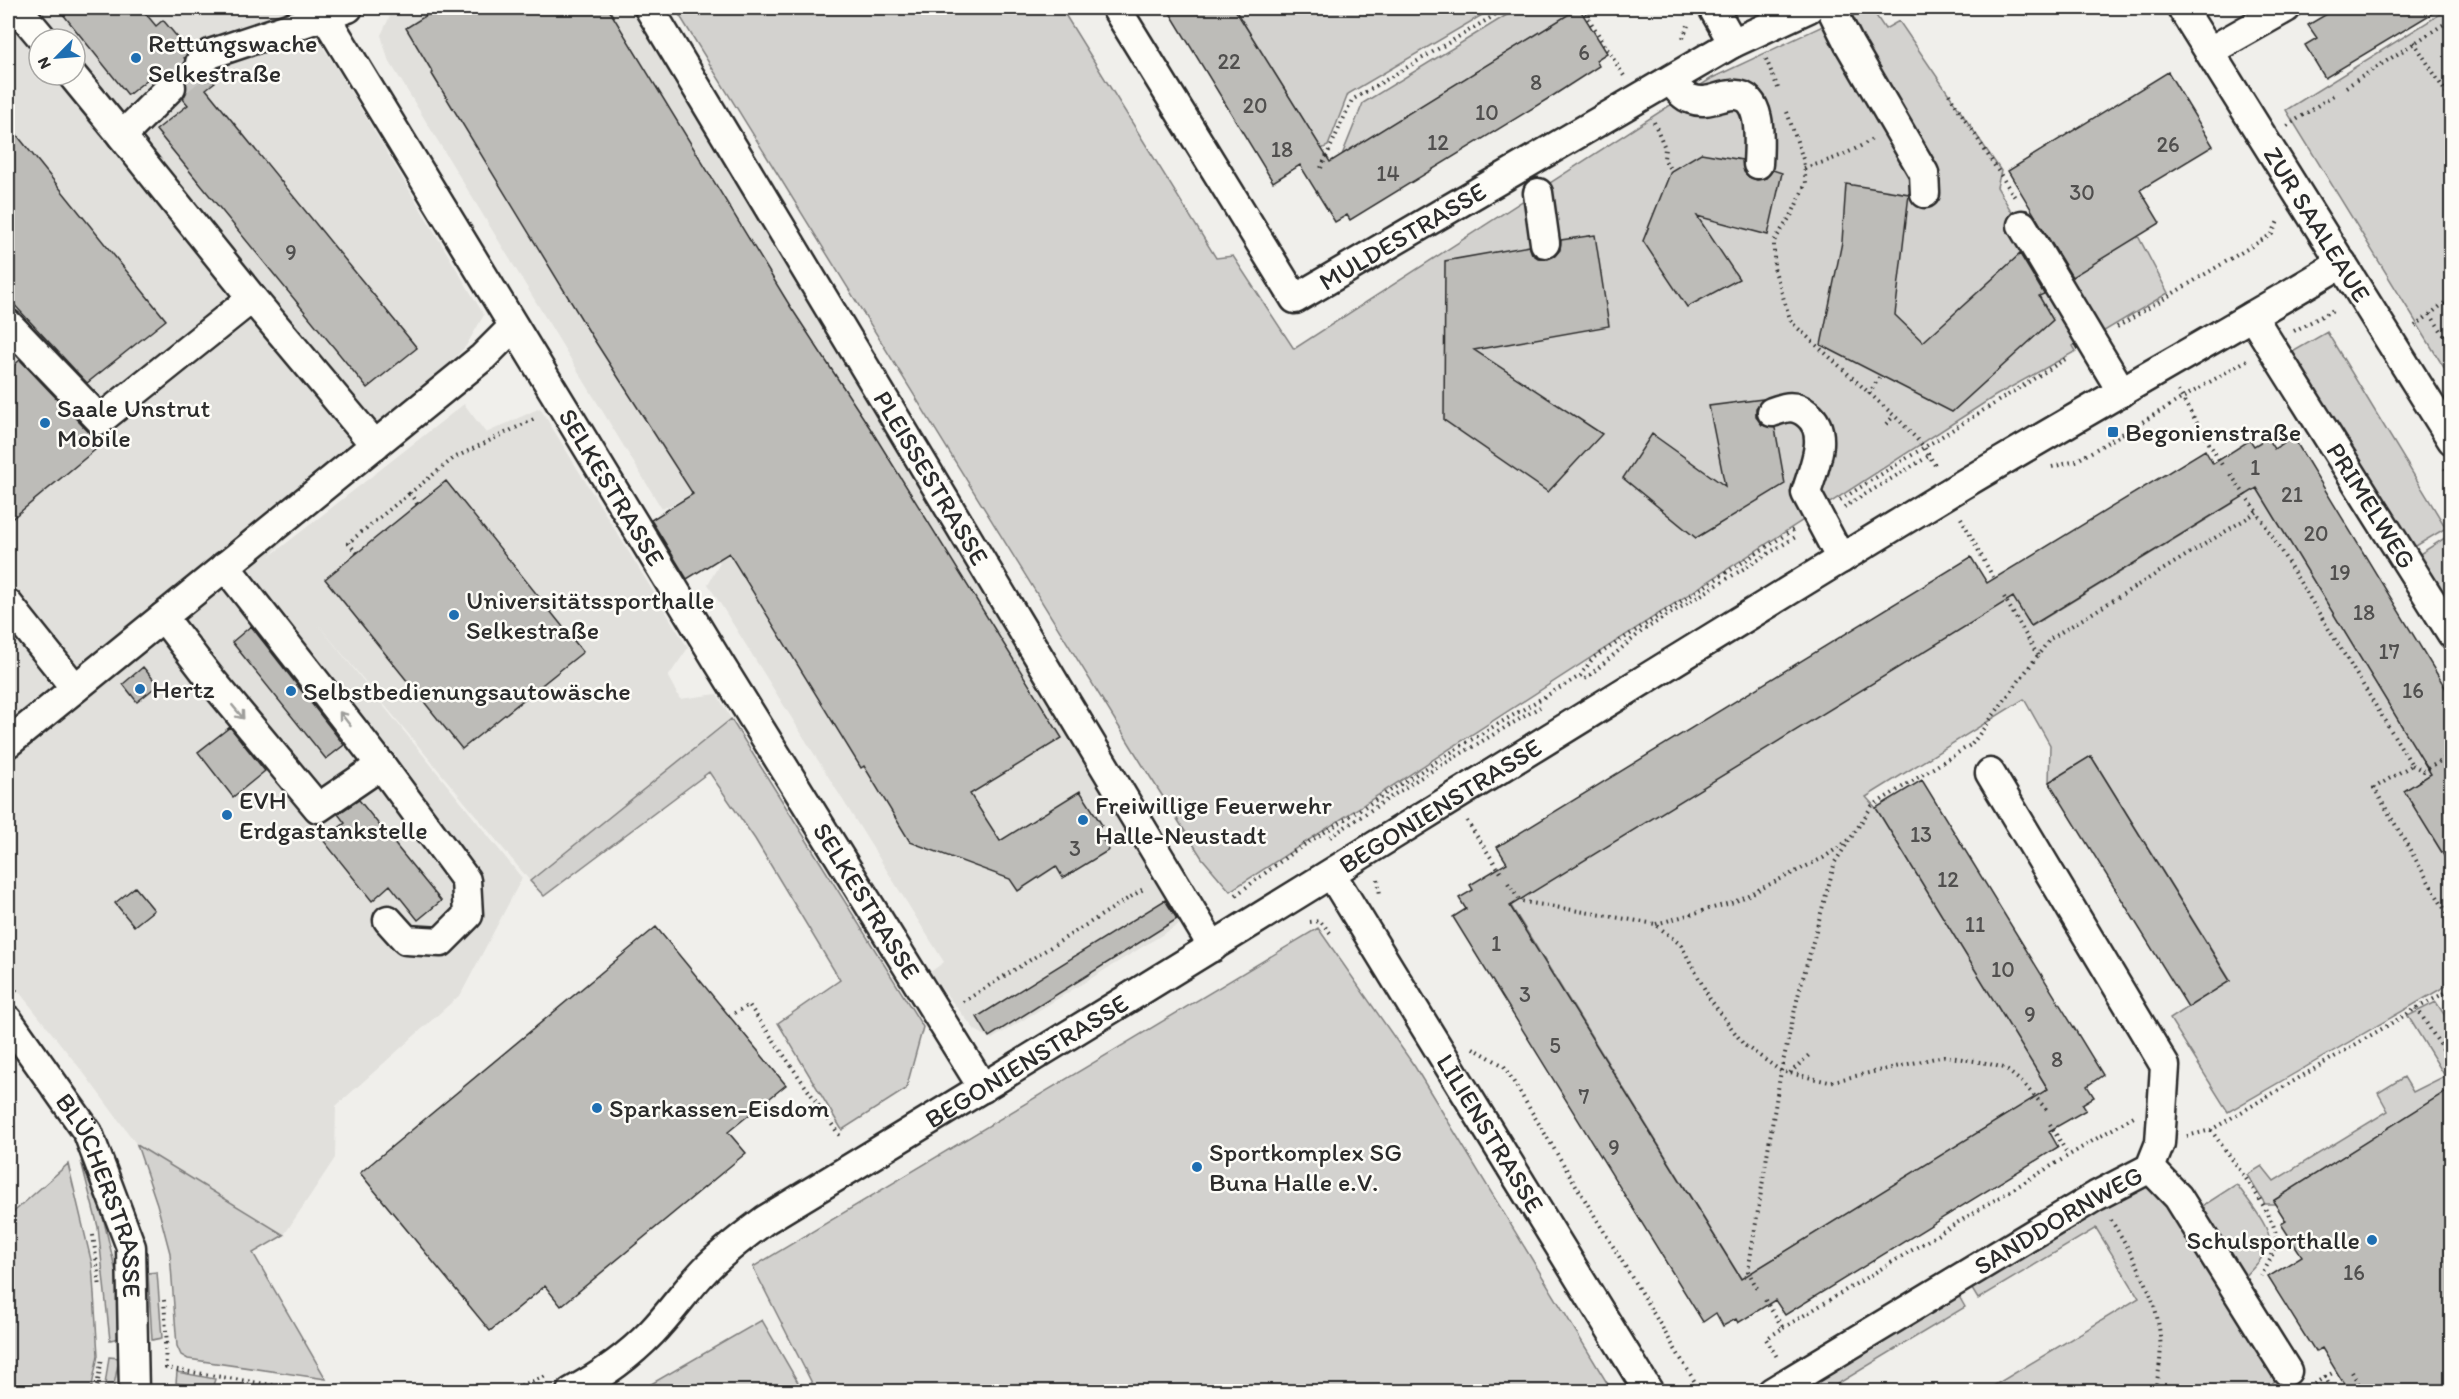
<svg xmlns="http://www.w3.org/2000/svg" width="2459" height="1399" viewBox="0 0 2459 1399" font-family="Itim,sans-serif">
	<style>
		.built { fill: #e1e0dc; fill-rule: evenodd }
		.green { fill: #d3d2cf; stroke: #7f7e7d; stroke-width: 1.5 }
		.building { fill: #bdbcb8; stroke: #2b2b2b; stroke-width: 1.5 }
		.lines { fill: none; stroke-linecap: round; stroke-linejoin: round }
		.minor-tunnel { stroke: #c9c8c5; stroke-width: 28; stroke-dasharray: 28 14; stroke-linecap: butt }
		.minor-casing { stroke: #2b2b2b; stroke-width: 33 }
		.path { stroke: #2b2b2b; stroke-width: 4; stroke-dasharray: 1.5 4.5; stroke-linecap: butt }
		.minor { stroke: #fdfcf7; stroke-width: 28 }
		.oneway { stroke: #9e9e9b }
		.poi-dot { fill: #1f6fb2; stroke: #fdfcf7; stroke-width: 2 }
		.labels { text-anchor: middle; stroke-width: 5; stroke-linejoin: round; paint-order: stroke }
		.number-label { font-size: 22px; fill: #504f4e }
		.poi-label { font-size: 26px; fill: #2b2b2b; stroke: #fdfcf7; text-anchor: start }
		.street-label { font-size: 26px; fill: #2b2b2b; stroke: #fdfcf7 }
	</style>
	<rect width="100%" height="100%" fill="#f0efeb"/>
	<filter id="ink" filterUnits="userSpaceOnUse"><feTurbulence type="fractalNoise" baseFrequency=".0167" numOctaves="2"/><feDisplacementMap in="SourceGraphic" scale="12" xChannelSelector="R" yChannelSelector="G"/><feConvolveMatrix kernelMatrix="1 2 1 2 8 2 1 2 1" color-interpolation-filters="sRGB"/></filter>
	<g filter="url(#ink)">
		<path class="built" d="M8,8h290l41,64 145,243 -18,31 -196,210 194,-152 22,29 54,-25 148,240 -20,29 12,22 37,-5 14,25 -201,162 -214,-259 206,256 -61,116 -125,112 -1,52 -51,77 -147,-90 -51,-69 -78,-98zM39,39h36v36h-36z
			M402,8h230l523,864 28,50 -191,117 -17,-9 -46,-57 15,-11 -236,-378 12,-21 -41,-62 -17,8 -274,-450 -7,-24 10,-21z"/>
		<path class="green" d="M675,8h386l155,250 17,-2 61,93 418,-271 149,-70h10l14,21 14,-8 102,150 -4,16 91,156 -8,-2 -7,5 3,5 -81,45 -765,495 -28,-33 -60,-94z
			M1227,8h267l-146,86 -20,52 -9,4 -3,-10 -73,-118 -5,3z
			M1522,8h57l-237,147 21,-52 142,-87z
			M2450,8h2l-1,371 -165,-269z
			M2041,225l97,11 30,57 -72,43 -64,-106z
			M2327,332l119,196 -35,21 -122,-195z
			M2244,467l187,307 -26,17 46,76v116l-223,129 -58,-93 60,-39 -139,-224 -42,26 1,-37 -26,-46 -158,98 10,11 181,296 -28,-3 -272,168 8,15 -15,9 -250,-405 511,-295 21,33 203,-124z
			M2451,534l1,1 -1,81 -36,-59z
			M731,719l192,308 -17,62 -64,41 -64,-107 62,-43 -85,-141 -46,-67 -165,124 -14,-15z
			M1318,928l97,139 197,324h-796l-63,-124z
			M2436,1002l15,23v79l-7,-11 -170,107 1,4h-10l-18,-29 15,-9 12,15 114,-70 -10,-18 26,-16 9,15 32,-16 -37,-60z
			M137,1145l147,90 -31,18 73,126 -138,-20 -7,-4 -4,-9 -7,-93 -13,-49z
			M81,1161l22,56 13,55 4,66 -10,2 -12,-113z
			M68,1164l24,100 6,91 -7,36h-83v-174z
			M2150,1168l132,207 -12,10 5,6h-290l154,-93 -43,-70 -118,71 -14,-23z
			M2235,1185l3,1c8,12 36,45 31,58 -4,13 -17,25 -26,35l-42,-72z
			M157,1272l5,66 -10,2 -4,-67z
			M1952,1284l13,23 -139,84h-19l-8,-17z
			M762,1320l41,71h-164z
			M109,1357l10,1 -6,33 -9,1z
			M177,1372l38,7 -3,10 -36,-6z"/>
		<path class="building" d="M58,8h83l15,18 7,-6 26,31 -5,7v9l3,7 8,5h8l7,-3 5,6 -9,7 211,259 -50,40 -211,-258 32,-25 -5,-6 4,-8v-9l-4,-6 -8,-5 -13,3 -3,-4 -31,25z
			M438,8h170l182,298 80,122 192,310 -92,56 30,47 80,-50 22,34 -6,3 13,22 -46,28 -7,-12 -38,25 -8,-12 -100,-37 -46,-76 -3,2 -132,-215 -42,26 -36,-59 42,-26 -100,-156 -161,-264 1,-1 -27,-45z
			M1167,8h67l96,154 249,-154 28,45 -11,7 3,6 -45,29 -204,125 -3,-5 -12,7 -35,-57 -27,17z
			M2337,8h104l-116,70 -20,-33 12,-7 -9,-13z
			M2168,72l45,74 -73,44 20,33 -88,54 -64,-106z
			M8,124l158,196 -79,63 -79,-85z
			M1701,153l41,7 2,12 5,5 8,3 9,-2 7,-8 9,3 -14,62 -71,-19 42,63 -52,28 -44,-66 28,-70z
			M1846,184l63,10 -14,121 28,27 97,-88 24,40 -5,2 14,24 -101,92 -131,-67 21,-103z
			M1595,235l14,91 -135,24 128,84 -54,58 -104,-72 1,-159 84,-15 3,8 6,4 10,1 7,-3 5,-6 1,-10z
			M20,360l81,85 -93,77v-152z
			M1763,399l-7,9v9l6,8 13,3 10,56 -89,54 -73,-60 29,-44 73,52 -16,-80z
			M2293,437l158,260v170l-47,-76 27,-17 -174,-286 -226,138 -18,-29 -503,309 231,373 307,-190 -172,-281 46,-28 181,295 -16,11 7,11 -12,7 4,6 -37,21 9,16 -273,168 -10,-15 -37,23 -2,-4 -13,7 -7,-13 -13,9 -250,-405 13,-8 -7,-11 14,-8 -3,-5 37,-22 -10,-16 474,-290 16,26 218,-133 8,14 37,-24 4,6 13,-8 7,11z
			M446,481l137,171 -121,97 -137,-170z
			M251,626l93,119 -18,14 -94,-117z
			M143,667l15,18 -21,17 -14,-18z
			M230,727l35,44 -32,26 -35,-45z
			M2091,756l139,225 -42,26 -139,-225z
			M359,800l82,101 -23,19 -28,-35 -18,16 -49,-61 22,-17 -7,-9z
			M135,887l19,23 -20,16 -19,-23z
			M1165,900l12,19 -188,118 -12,-20z
			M656,927l130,158 -58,47 18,21 -185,153 -16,-20 -55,45 -130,-158z
			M2451,1088v304h-102l-27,-44 -7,4 -47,-75 34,-21 -21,-32 5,-3 -13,-20z"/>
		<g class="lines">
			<path class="minor-tunnel" d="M171,87l29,-24"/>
			<g class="minor-casing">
				<g id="minor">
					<path d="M17,8l26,31"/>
					<path id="s1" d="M320,8l399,655 264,425"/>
					<path id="s2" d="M649,8l564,939"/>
					<path id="s3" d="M1116,8l179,291 438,-256 76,-35"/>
					<path d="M1713,8l20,35"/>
					<path d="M1831,8l18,36 75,129 1,20"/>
					<path id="s4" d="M2182,8l270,432"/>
					<path d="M2210,51l76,-43"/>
					<path d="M200,63l10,-9 138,-46"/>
					<path d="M72,75l50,61 49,-49"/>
					<path d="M1671,81c5,6 12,16 20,18 16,6 27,-3 41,-4 32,-3 27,49 26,69"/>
					<path d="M122,136l130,162"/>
					<path d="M1538,193l7,50"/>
					<path d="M2022,225l100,167"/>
					<path id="s5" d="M2252,316l200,318"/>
					<path d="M8,324l92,96 152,-122 123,147"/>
					<path d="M1772,412c14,-5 22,-8 35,2 24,18 6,55 -1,79l35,66"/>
					<path d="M225,566l156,199 85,115 2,35 -27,27 -35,-2 -18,-20"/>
					<path d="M8,604l67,84"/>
					<path d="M163,617l46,60 109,131 63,-43"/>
					<path d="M8,743l475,-386 30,-30"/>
					<path id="s6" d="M1332,875l317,517"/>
					<path id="s7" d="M8,1020l80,113 43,114 3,145"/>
					<path d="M2150,1168l28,29 109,174"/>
					<path id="s8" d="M571,1392c30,-16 57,-35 81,-60 19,-20 34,-42 53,-62 18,-19 40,-35 60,-50 395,-238 784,-484 1177,-723 132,-80 268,-155 400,-234"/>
					<path id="s9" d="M1772,1392l324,-196 54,-28 10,-25 5,-77 -175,-293"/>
				</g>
			</g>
			<path class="path" d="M1582,8l42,68
				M1683,38l6,-15
				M2414,42l38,60
				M1766,59l12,29
				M2346,87l106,-68
				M1949,94l67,105
				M1787,112l16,47 3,24 -14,31 -18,27v27l17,54 109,99 24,26 12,20
				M1654,122l11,26 -1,11 7,12
				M2287,126l48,-32
				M1321,168l31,-68 155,-92
				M1804,168c25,-7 47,-15 68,-29
				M2430,314l16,24h6
				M2415,326l37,-29
				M2117,327l155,-93 7,-15
				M2294,331l41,-22
				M2178,391l44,74
				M1869,394l11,-18
				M1886,424l8,-8
				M2052,467l24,-6 171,-101
				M2445,468l7,12
				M2231,475l26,37
				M1840,500l227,-142
				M417,504l-7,-11 44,-35 82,-40
				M1844,507l85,-51
				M1961,518l33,61
				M357,553l-9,-10 62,-50
				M2004,597l34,59
				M1585,679l57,-48 155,-95
				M1972,744l78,-105 207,-127 155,253 -38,23 78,134
				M2412,765l12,6 28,-17
				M1467,821l34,52
				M1330,837l88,-58 122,-72
				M1378,879l2,16
				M1508,883l12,18 135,23 26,21 29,54 34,46 37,26 48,11 115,-26 42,7 18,5 19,15 24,27
				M1236,895l57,-43 176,-111 111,-65 13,-18 200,-128
				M1310,922l10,-1 12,14
				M1656,924l78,-22 89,-44 26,-18
				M8,981l10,12
				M8,985l5,7
				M963,1002l182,-114
				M2417,1008l35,-19
				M729,1016l20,-11 93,134
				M1473,1048l31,18 197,326
				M1790,1073l20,-19
				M2050,1124l18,31
				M2211,1130c14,21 65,84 65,107 1,12 -9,29 -15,39
				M2187,1136l24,-6 206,-122 35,56
				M2111,1220c34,55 63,104 43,172
				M93,1235l7,52
				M1757,1288l-9,-17 33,-200 17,-75 37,-134 37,-56 100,-62
				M164,1300l3,46
				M1765,1300l18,28 -17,11 11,18
				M1783,1328l351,-212
				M165,1343l1,25 149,24
				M2352,1372l11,20
				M2325,1377l11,-6
				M2314,1384l11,-7 8,15
				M96,1392l6,-34
				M504,1392l42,-16
				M2385,1392l5,-4"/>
			<use href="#minor" class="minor"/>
		</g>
		<defs><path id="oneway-shaft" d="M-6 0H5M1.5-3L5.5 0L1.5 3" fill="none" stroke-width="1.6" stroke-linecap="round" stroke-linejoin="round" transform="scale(1.5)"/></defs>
		<g class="oneway">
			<use href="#oneway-shaft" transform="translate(238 712) rotate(50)"/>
			<use href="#oneway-shaft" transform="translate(345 719) rotate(-128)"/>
		</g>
	</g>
	<g class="poi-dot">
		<circle cx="136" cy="58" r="6"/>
		<circle cx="45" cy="423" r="6"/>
		<rect x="2107" y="426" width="12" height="12" rx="3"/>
		<circle cx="454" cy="615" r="6"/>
		<circle cx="140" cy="689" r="6"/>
		<circle cx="291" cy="691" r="6"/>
		<circle cx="227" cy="815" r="6"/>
		<circle cx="1083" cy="820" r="6"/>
		<circle cx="597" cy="1108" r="6"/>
		<circle cx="1197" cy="1167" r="6"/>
		<circle cx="2372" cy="1240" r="6"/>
	</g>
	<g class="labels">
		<g class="number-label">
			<text x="1584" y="60">6</text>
			<text x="1229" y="69">22</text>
			<text x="1536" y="90">8</text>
			<text x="1255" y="113">20</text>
			<text x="1487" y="120">10</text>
			<text x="1438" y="150">12</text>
			<text x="2168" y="152">26</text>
			<text x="1282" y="157">18</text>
			<text x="1388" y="181">14</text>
			<text x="2082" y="200">30</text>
			<text x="291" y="260">9</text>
			<text x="2255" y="475">1</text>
			<text x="2292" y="502">21</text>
			<text x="2316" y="541">20</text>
			<text x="2340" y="580">19</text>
			<text x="2364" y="620">18</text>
			<text x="2389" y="659">17</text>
			<text x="2413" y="698">16</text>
			<text x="1921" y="842">13</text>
			<text x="1075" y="856">3</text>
			<text x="1948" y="887">12</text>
			<text x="1975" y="932">11</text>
			<text x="1496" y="951">1</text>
			<text x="2003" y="977">10</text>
			<text x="1525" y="1002">3</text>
			<text x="2030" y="1022">9</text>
			<text x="1555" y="1053">5</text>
			<text x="2057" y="1067">8</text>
			<text x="1584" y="1104">7</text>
			<text x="1614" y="1155">9</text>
			<text x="2354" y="1280">16</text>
		</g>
		<g class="poi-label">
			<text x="148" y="52">Rettungswache<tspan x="148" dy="30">Selkestraße</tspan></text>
			<text x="57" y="417">Saale Unstrut<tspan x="57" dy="30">Mobile</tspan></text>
			<text x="2125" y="441">Begonienstraße</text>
			<text x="466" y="609">Universitätssporthalle<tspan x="466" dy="30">Selkestraße</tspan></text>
			<text x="152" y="698">Hertz</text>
			<text x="303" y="700">Selbstbedienungsautowäsche</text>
			<text x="239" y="809">EVH<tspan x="239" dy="30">Erdgastankstelle</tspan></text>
			<text x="1095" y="814">Freiwillige Feuerwehr<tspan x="1095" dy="30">Halle-Neustadt</tspan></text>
			<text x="609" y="1117">Sparkassen-Eisdom</text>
			<text x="1209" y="1161">Sportkomplex SG<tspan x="1209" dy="30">Buna Halle e.V.</tspan></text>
			<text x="2360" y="1249" text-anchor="end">Schulsporthalle</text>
		</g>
		<g class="street-label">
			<text dy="9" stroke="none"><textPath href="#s4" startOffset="255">ZUR SAALEAUE</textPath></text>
			<text dy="9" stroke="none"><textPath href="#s3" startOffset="466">MULDESTRASSE</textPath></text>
			<text dy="9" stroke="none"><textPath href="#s2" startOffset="548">PLEISSESTRASSE</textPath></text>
			<text dy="9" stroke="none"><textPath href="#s1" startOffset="561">SELKESTRASSE</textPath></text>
			<text dy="9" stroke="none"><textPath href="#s5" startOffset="224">PRIMELWEG</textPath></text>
			<text dy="9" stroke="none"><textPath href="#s8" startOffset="1053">BEGONIENSTRASSE</textPath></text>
			<text dy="9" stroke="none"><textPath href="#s1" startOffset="1047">SELKESTRASSE</textPath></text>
			<text dy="9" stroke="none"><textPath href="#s8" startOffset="567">BEGONIENSTRASSE</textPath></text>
			<text dy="9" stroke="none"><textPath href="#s6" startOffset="303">LILIENSTRASSE</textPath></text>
			<text dy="9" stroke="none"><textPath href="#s7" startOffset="202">BLÜCHERSTRASSE</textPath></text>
			<text dy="9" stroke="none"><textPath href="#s9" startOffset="334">SANDDORNWEG</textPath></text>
		</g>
	</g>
	<rect width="2459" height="1399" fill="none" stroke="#fdfcf7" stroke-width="30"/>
	<rect x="15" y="15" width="2429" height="1369" fill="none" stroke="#2b2b2b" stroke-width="2" filter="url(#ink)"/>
	<g transform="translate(57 57) rotate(245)"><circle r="28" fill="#fdfcf7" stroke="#a9a8a5" stroke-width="1.5"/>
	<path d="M0-4.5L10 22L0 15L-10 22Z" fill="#1f6fb2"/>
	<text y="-9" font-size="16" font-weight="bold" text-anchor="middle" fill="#2b2b2b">N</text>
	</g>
</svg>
